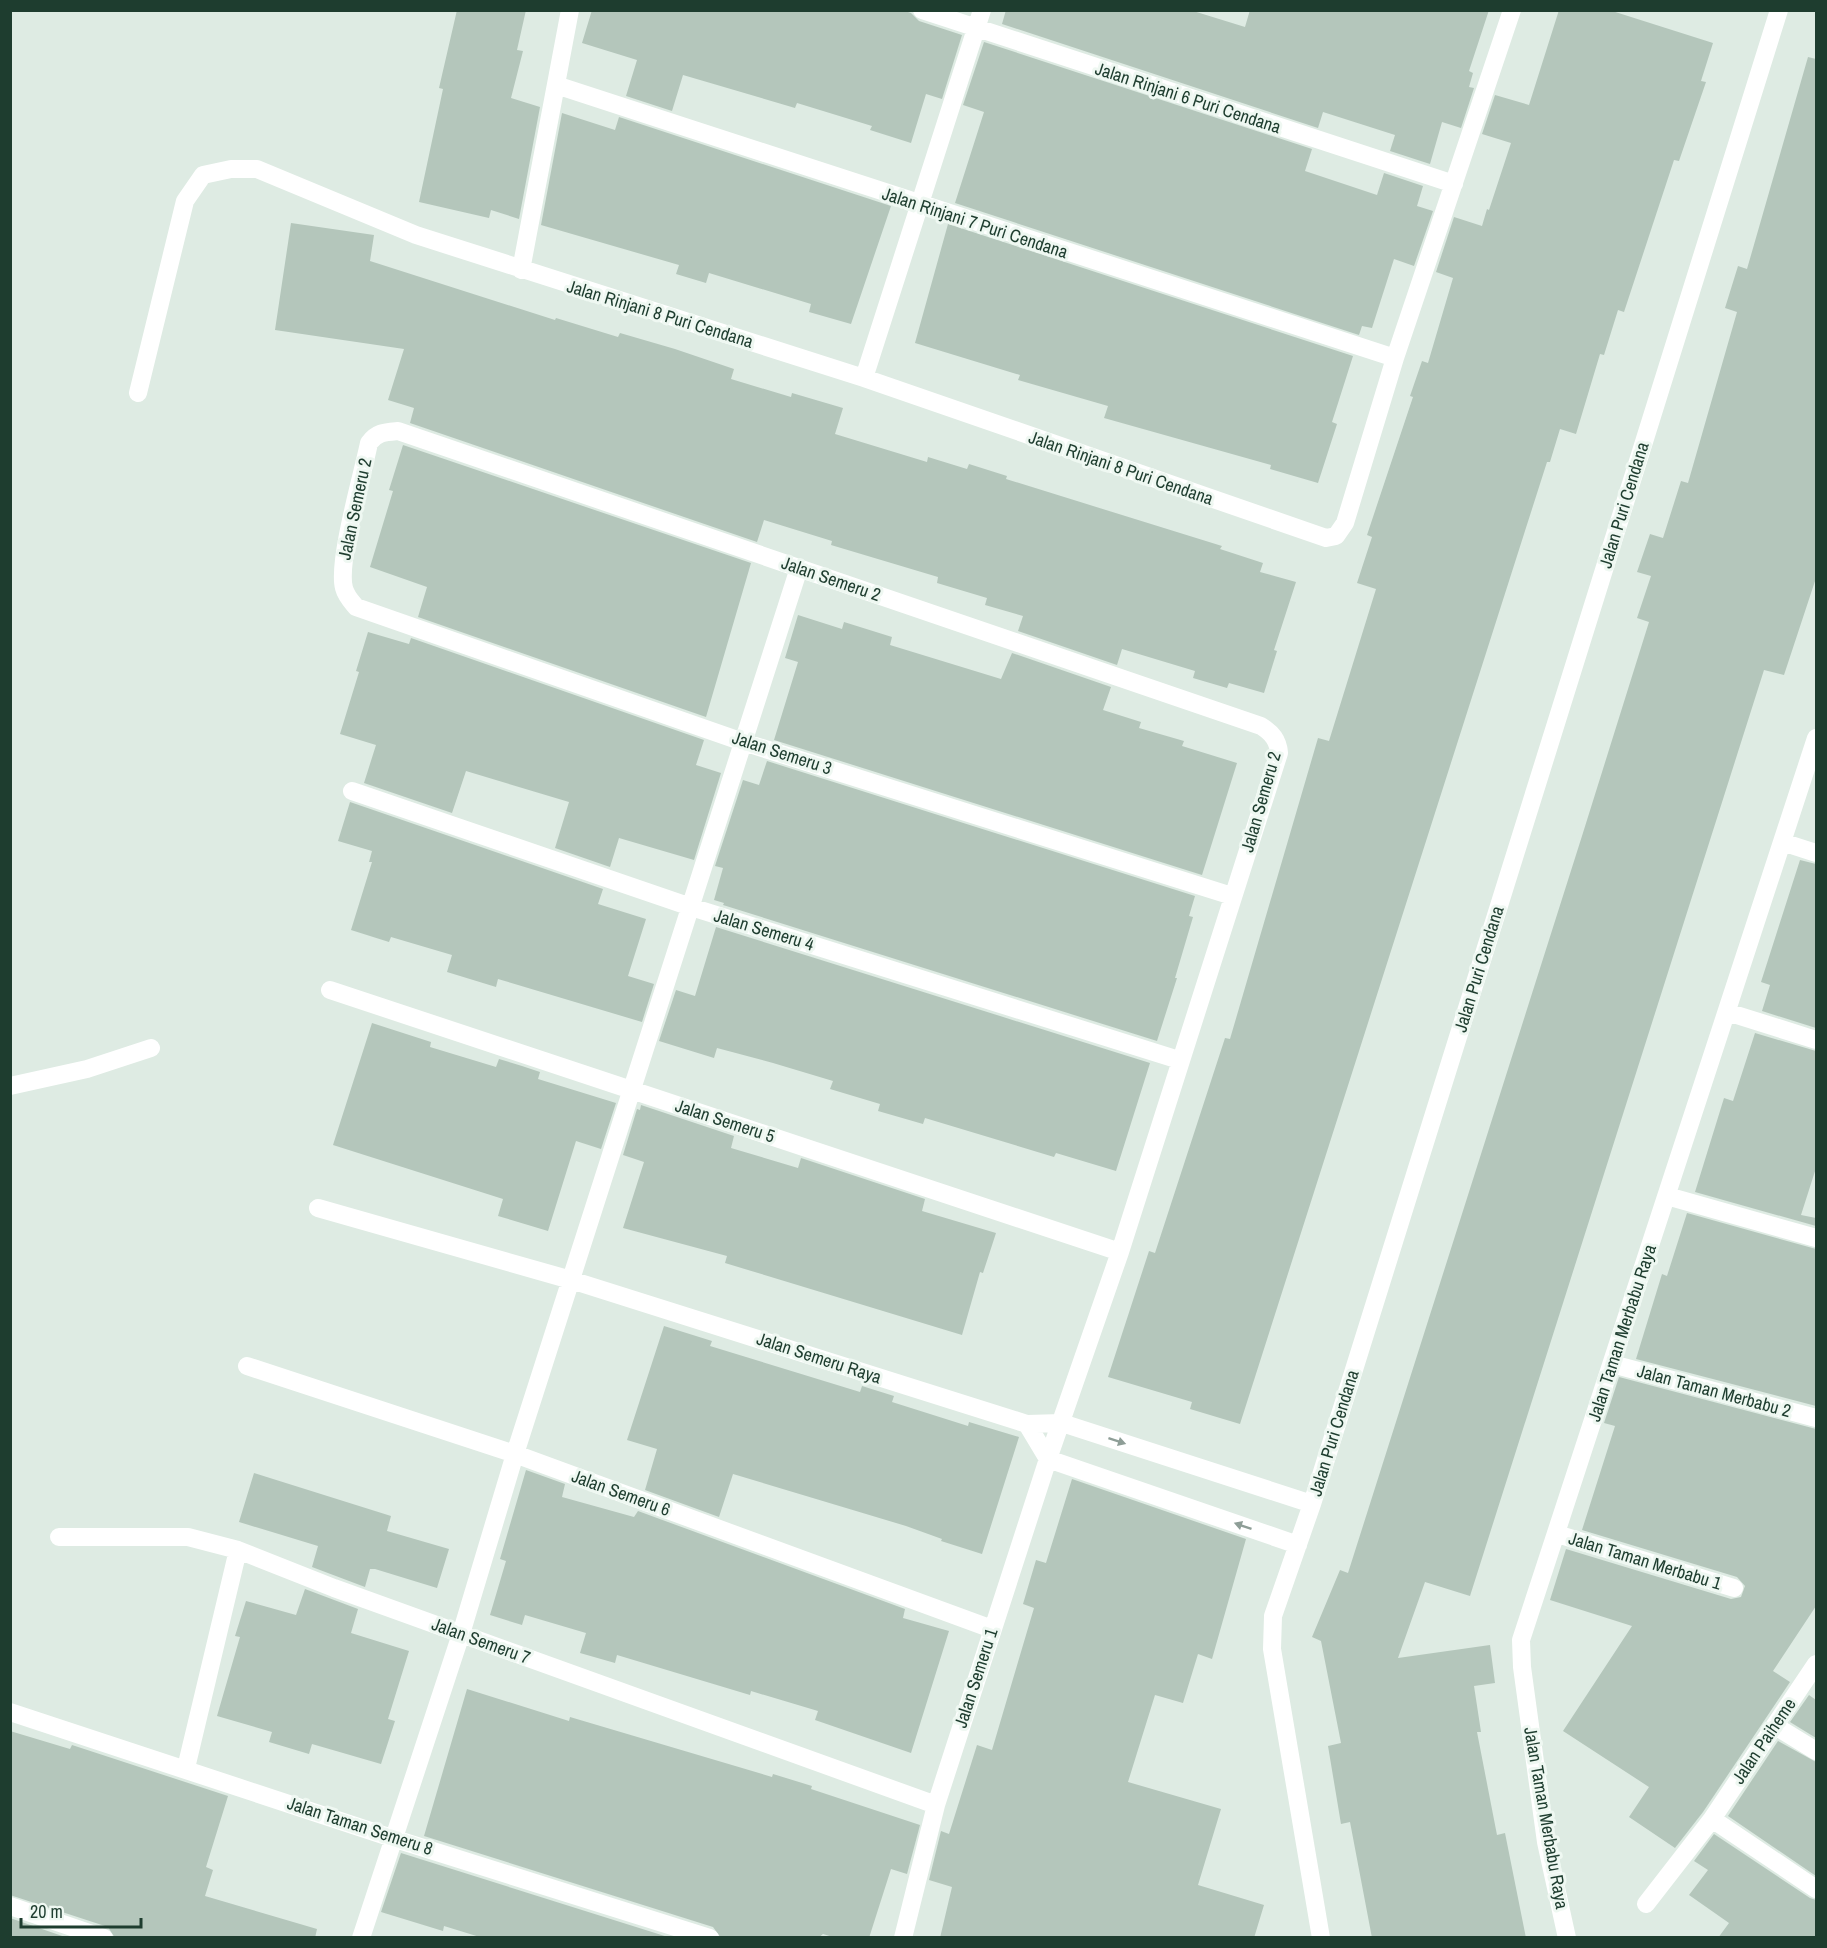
<svg xmlns="http://www.w3.org/2000/svg" width="1827" height="1948" viewBox="0 0 1827 1948" font-family="'Archivo Narrow',sans-serif">
	<style>
		.building { fill: #b4c6bb }
		.lines { fill: none; stroke-linecap: round; stroke-linejoin: round }
		.minor { stroke: #fff; stroke-width: 18 }
		.oneway { fill: #8e9e97 }
		.labels { text-anchor: middle; stroke-width: 6; stroke-linejoin: round; paint-order: stroke }
		.street-label { font-size: 18px; fill: #1e3d2f; stroke: #eff8f2 }
	</style>
	<rect width="100%" height="100%" fill="#deebe3"/>
	<path class="building" d="M457,10h69l-9,40 6,1 -12,47 29,9 -21,112 -28,-9 -2,8 -70,-16 24,-113 -4,-1z
		M592,10h310l9,3 8,8 43,14 -20,64 -16,-5 -15,49 -41,-13 2,-4 -75,-23 -2,5 -112,-33 -11,36 -46,-15 11,-36 -55,-17z
		M1006,10h184l55,17 5,-17h239l-20,61 4,2 -4,14 5,1 -13,40 -19,-6 -12,42 -40,-13 5,-16 -72,-23 -5,16 -316,-104z
		M1559,10h50l104,33 -12,38 5,1 -27,79 -5,-1 -50,152 -6,-2 -14,45 -4,-1 -24,80 -16,-5 -10,33h-3l-307,962 -50,-15 2,-7 -84,-25 41,-126 6,2 70,-215 5,1 88,-301 11,3 47,-152 -19,-6 15,-46 -5,-2 46,-138 -3,-1 12,-35 6,2 25,-85 -17,-6 18,-55 28,9 5,-17 2,1 22,-67 -29,-9 13,-39 34,10z
		M984,42l328,107 -7,22 72,24 7,-22 39,13 -6,20 16,5 -19,55 -20,-7 -22,69 -10,-2 -3,9 -404,-132 29,-91 -21,-7z
		M1808,57l8,2v519l-32,97 -20,-5 -294,926 -45,-14 -27,76 92,-13 5,38 -21,3 7,46h-4l20,103 8,-2 21,105h-154l-22,-116 -9,2 -13,-78 13,-3 -20,-102 -9,-4 28,-67 8,3 234,-737 67,-214 -12,-4 14,-42 -14,-4 13,-38 13,4 18,-57 7,2 49,-171 -12,-4 13,-42 9,3z
		M562,113l53,17 4,-13 272,89 -40,118 -42,-12 2,-8 -102,-31 -3,10 -30,-9 3,-9 -138,-40z
		M291,223l83,12 -4,26 185,59 1,-2 62,19 2,-4 55,16 59,20 -3,10 60,18 1,-4 51,15 -8,26 92,28 1,-5 39,12 2,-5 38,12 -1,3 216,67 -2,3 43,14 -3,9 36,10 -22,68 3,1 -13,42 -35,-10 -2,5 -34,-10 2,-7 -73,-22 -5,16 -99,-34 5,-15 -38,-11 2,-7 -50,-15 1,-6 -107,-32 1,-4 -68,-21 -7,22 -347,-119 4,-15 -26,-8 16,-51 -129,-19z
		M948,224l405,132 -21,66 5,2 -19,59 -48,-14 1,-4 -167,-47 4,-12 -90,-26 2,-5 -105,-32z
		M403,445l348,118 -45,154 -288,-100 9,-30 -57,-20 23,-76 -4,-1z
		M798,615l44,14 2,-7 48,15 -2,8 111,34 11,-26 99,34 -8,23 38,12 -2,6 45,13 -2,5 55,17 -35,112 -428,-135 24,-78 -13,-4z
		M368,632l41,12 2,-6 293,102 -8,25 25,8 -27,87 -75,-22 -9,29 -55,-19 14,-46 -103,-31 -14,42 -88,-30 12,-38 -36,-11 19,-62 -3,-1z
		M767,761l428,135 -6,20 4,1 -18,61h2l-20,63 -434,-136 1,-2 -10,-3 9,-32 -8,-2 28,-86 16,5z
		M350,802l253,87 -5,15 48,15 -18,57 26,8 -12,38 -144,-43 -2,8 -49,-15 5,-17 -61,-18 -2,5 -38,-12 21,-68h-3l3,-11 -34,-10z
		M1800,860l16,4v164l-54,-17 8,-26 -9,-3z
		M716,927l434,136 -34,108 -60,-18 -2,4 -129,-39 -2,6 -45,-13 2,-7 -50,-15 3,-8 -60,-18 -56,-15 -3,10 -55,-17 17,-51 19,6z
		M372,1023l59,19 -1,5 66,20 3,-8 23,7 18,6 -2,7 78,24 -15,46 -25,-8 -28,90 -50,-15 5,-17 -170,-54z
		M1755,1033l61,18v117l-15,47 15,3v8l-121,-34 29,-94 9,3z
		M641,1105l93,31 -3,12 67,20 3,-10 124,41 -3,12 74,22 -13,40 -3,-1 -18,63 -237,-72 2,-7 -104,-28 21,-66 -21,-7 14,-46 3,1z
		M1687,1213l129,36v157l-180,-47 26,-85 5,2z
		M664,1326l48,15 -2,5 88,27 62,19 2,-6 32,10 -2,6 76,24 1,-4 50,15 -37,117 -41,-13 1,-2 -36,-13 -173,-52 -14,43 -74,-27 12,-41 -30,-9z
		M1619,1377l197,52v177l-43,65 17,11 -87,130 -28,36 -46,-31 20,-30 -86,-56 69,-105 -82,-26 16,-51 165,50 10,-2 4,-11 -8,-9 -155,-47 33,-104 -11,-3z
		M526,1470l39,14 -3,13 72,20 4,-6 267,98 -2,9 46,13 -38,122 -96,-33 3,-9 -67,-20 -1,4 -133,-40 -2,8 -35,-10 6,-20 -61,-18 -3,10 -32,-10 16,-54 -6,-2z
		M254,1473l137,43 -4,15 62,18 -12,39 -62,-19h-5l-5,18 -53,-20 6,-21 -79,-24z
		M1072,1479l174,60 -34,120 -14,-5 -15,49 -28,-8 -27,87 93,27 -23,76 66,20 -10,33h-314l12,-51 -23,-7 12,-49 8,3 28,-89 15,5 42,-142 -11,-4 13,-44 10,3z
		M305,1589l53,20 -7,24 58,18 -21,68 7,2 -14,43 -69,-20 -3,10 -40,-12 3,-10 -55,-16 23,-79 -5,-1 11,-35 50,14z
		M467,1689l102,32 1,-4 202,60 1,-3 39,12 -1,3 109,36 -13,49 -16,-5 -22,69h-33l-13,-4 -5,4h-97l-8,-11 -289,-91z
		M1809,1695l7,5v38l-26,-16z
		M10,1731l60,18 2,-4 156,51 -22,71 7,3 -8,26 112,33 -2,9h-200l-7,-11 -98,-32z
		M1778,1741l38,21v114l-88,-60z
		M1714,1834l96,64 6,2v38h-98l11,-15 -40,-28 19,-25 -14,-9z
		M401,1853l270,85h-188l-39,-12 -1,5 -62,-19z
		M10,1918l58,20h-58z"/>
	<g class="lines">
		<path class="minor" d="M922,10l532,174
			M556,85l839,273
			M521,270l49,-260
			M864,378l118,-368
			M138,393l47,-192 18,-26 28,-6h26l159,66 448,143 462,160 10,-2 9,-13 50,-165 117,-348
			M352,791l339,116 488,153
			M1782,842l34,11
			M330,990l790,262
			M1727,1012l89,28
			M10,1086l77,-17 64,-21
			M1667,1196l149,42
			M318,1208l253,72 456,144 35,-1 250,81
			M1612,1364l204,54
			M247,1366l268,88 477,175
			M1027,1424l21,35 250,86
			M1557,1534l177,54
			M59,1537h129l50,13
			M10,1712l382,126 318,100
			M1775,1726l41,25
			M186,1768l52,-218 96,38 602,217
			M1712,1819l104,70
			M1646,1904l66,-85 104,-155
			M10,1906l94,32
			M361,1938l100,-304 54,-180 284,-886
			M903,1938l33,-133 112,-346 72,-207 159,-499c-1,-13 -7,-20 -18,-27l-863,-295c-12,1 -21,1 -29,12 -6,30 -32,119 -25,145 2,8 7,13 12,19l387,135 489,154
			M1321,1938l-49,-289 1,-33 39,-112 467,-1494
			M1567,1938l-21,-96 -24,-175 -1,-27 295,-902"/>
	</g>
	<defs><path id="oneway-solid" d="M-6-.8H1V-3.2L6.5 0L1 3.2V.8H-6Z" transform="scale(1.5)"/></defs>
	<g class="oneway">
		<use href="#oneway-solid" transform="translate(1117 1441) rotate(18)"/>
		<use href="#oneway-solid" transform="translate(1243 1526) rotate(-161)"/>
	</g>
	<g class="labels">
		<g class="street-label">
			<text transform="translate(1188 98) rotate(18)" y="6">Jalan Rinjani 6 Puri Cendana</text>
			<text transform="translate(975 223) rotate(18)" y="6">Jalan Rinjani 7 Puri Cendana</text>
			<text transform="translate(660 314) rotate(17)" y="6">Jalan Rinjani 8 Puri Cendana</text>
			<text transform="translate(1121 468) rotate(19)" y="6">Jalan Rinjani 8 Puri Cendana</text>
			<text transform="translate(1624 505) rotate(-73)" y="6">Jalan Puri Cendana</text>
			<text transform="translate(355 509) rotate(-78)" y="6">Jalan Semeru 2</text>
			<text transform="translate(831 579) rotate(19)" y="6">Jalan Semeru 2</text>
			<text transform="translate(782 753) rotate(18)" y="6">Jalan Semeru 3</text>
			<text transform="translate(1261 802) rotate(-74)" y="6">Jalan Semeru 2</text>
			<text transform="translate(764 930) rotate(17)" y="6">Jalan Semeru 4</text>
			<text transform="translate(1479 969) rotate(-73)" y="6">Jalan Puri Cendana</text>
			<text transform="translate(725 1121) rotate(18)" y="6">Jalan Semeru 5</text>
			<text transform="translate(1622 1333) rotate(-72)" y="6">Jalan Taman Merbabu Raya</text>
			<text transform="translate(819 1358) rotate(18)" y="6">Jalan Semeru Raya</text>
			<text transform="translate(1714 1391) rotate(15)" y="6">Jalan Taman Merbabu 2</text>
			<text transform="translate(1334 1433) rotate(-73)" y="6">Jalan Puri Cendana</text>
			<text transform="translate(621 1493) rotate(20)" y="6">Jalan Semeru 6</text>
			<text transform="translate(1645 1561) rotate(17)" y="6">Jalan Taman Merbabu 1</text>
			<text transform="translate(481 1641) rotate(20)" y="6">Jalan Semeru 7</text>
			<text transform="translate(976 1678) rotate(-72)" y="6">Jalan Semeru 1</text>
			<text transform="translate(1764 1741) rotate(-56)" y="6">Jalan Paiheme</text>
			<text transform="translate(1546 1818) rotate(80)" y="6">Jalan Taman Merbabu Raya</text>
			<text transform="translate(360 1826) rotate(18)" y="6">Jalan Taman Semeru 8</text>
		</g>
	</g>
	<rect width="1827" height="1948" fill="none" stroke="#1e3d2f" stroke-width="24"/>
	<path d="M21 1918v9h120v-9" fill="none" stroke="#1e3d2f" stroke-width="3"/>
	<text x="30" y="1918" font-size="18" fill="#1e3d2f" stroke="#eff8f2" stroke-width="4.5" paint-order="stroke">20 m</text>
</svg>
